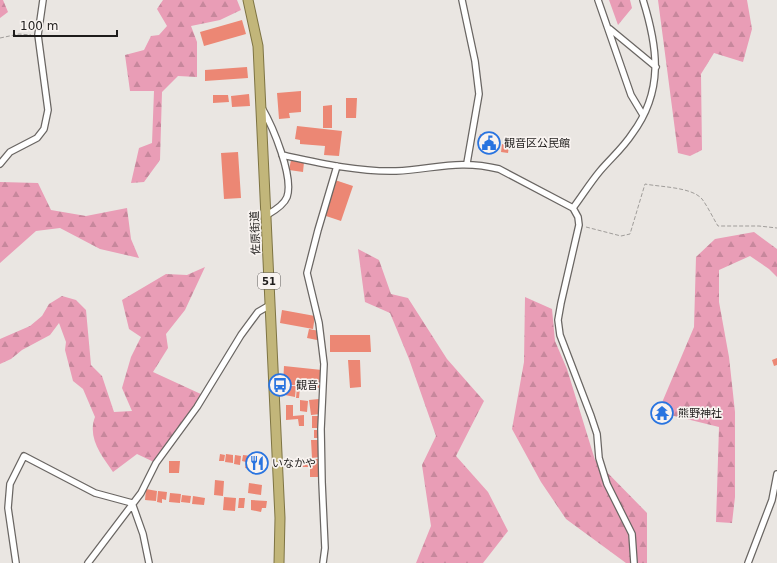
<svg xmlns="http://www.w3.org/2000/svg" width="777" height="563" viewBox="0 0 777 563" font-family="'DejaVu Sans','Noto Sans JP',sans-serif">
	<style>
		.forest { fill: url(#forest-firs) }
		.building { fill: #ec8774 }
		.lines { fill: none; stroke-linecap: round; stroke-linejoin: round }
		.minor-casing { stroke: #6a6663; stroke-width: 8 }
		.trunk-casing { stroke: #7e7443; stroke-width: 11 }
		.path { stroke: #a09d9a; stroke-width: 1; stroke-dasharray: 4 2; stroke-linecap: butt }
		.minor { stroke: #fff; stroke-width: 5.5 }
		.trunk { stroke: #c2b67a; stroke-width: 9 }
		.labels { text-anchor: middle; stroke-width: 3.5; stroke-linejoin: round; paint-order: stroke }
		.shield { fill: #f8f3f0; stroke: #5f5c5b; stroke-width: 1 }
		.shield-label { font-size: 10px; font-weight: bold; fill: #1e1c1b }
		.poi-label { font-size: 11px; fill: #1e1c1b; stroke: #f8f3f0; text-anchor: start }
		.street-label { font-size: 11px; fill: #1e1c1b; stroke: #f8f3f0 }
	</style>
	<defs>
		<pattern id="forest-firs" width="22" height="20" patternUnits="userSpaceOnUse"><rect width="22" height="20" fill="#e99db6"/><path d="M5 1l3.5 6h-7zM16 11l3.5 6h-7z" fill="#c7879c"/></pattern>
	</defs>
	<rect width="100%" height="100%" fill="#eae6e2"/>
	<path class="forest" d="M0,0h3l5,12 -8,6z
		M163,0h74l4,10 -21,10 -29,6 6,16v35l-19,-1 -16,16 -2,68 -16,22 -13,1 8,-35 13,-5 2,-52h-24l-5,-36 19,-5 7,-14 8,-1 8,-9 -10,-17z
		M609,0h21l2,8 -14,17z
		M658,0h89l5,29 -9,33 -29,-9 -13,21 1,76 -12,6 -12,-3z
		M0,182l38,1 13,27 35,6 41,-8 4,31 8,19 -39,-9 -40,-21 -24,3 -36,32z
		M754,232l23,17v28l-8,-8 -19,-13 -31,14v32l10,55 6,55v85l-3,26 -16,-1 3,-95 -61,-15 36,-85 2,-70 19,-18z
		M358,249l21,11 12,34 17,4 39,61 37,42 -28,55 32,36 20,39 -25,32h-67l15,-37 -9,-61 14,-29 -27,-77 -19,-46 -25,-11z
		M205,267l-20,43 -19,24 2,14 -15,24 50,23 -47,68 -19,-9 -24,18c-11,-16 -26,-34 -18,-55l-12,-28 -10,-8 -8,-31 1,-8 -7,-19 -9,12 -28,15 -11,9 -11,5v-25l30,-13 12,-10 7,-12 13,-8 14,4 10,10 5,55 11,11 12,36 18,-1 -10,-23 9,-31 10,-20 -12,-8 -7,-29 44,-26 21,1z
		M525,297l27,12 3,32 12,28 28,91 52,53v50h-21l-60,-44 -25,-37 -29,-53 12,-67z"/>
	<path class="building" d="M242,20l4,14 -42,12 -4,-14z
		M247,67l1,11 -43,3v-11z
		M301,91v21l-12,1 1,5 -11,1 -2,-26z
		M249,94l1,12 -18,1 -1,-11z
		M213,95h15l1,7 -16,1z
		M346,98h11l-1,20h-10z
		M332,105v23h-9v-22z
		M297,126l45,5 -3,25 -15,-1 1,-9 -25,-2v-4l-5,-1z
		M480,134l9,2 -1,2 11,2 -1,8 -20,-3z
		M502,144l7,2 -1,7 -7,-1z
		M238,152l3,46 -17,1 -3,-46z
		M291,160l13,2 -1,10 -14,-2z
		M335,180l18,6 -12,35 -18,-6z
		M282,310l33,6 -2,13 -33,-6z
		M309,329l10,2 -2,9 -10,-2z
		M330,335h40l1,17h-41z
		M777,358v7l-3,1 -2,-6z
		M348,360h12l1,27 -11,1z
		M284,366l38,4 -1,18 -38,-4z
		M285,386h11l-1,11 -10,-2z
		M297,387h3l-1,11h-3z
		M319,399l2,15 -10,1 -2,-15z
		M300,400l8,1 -1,11 -7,-1z
		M286,405h7v11l11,-1v11h-5l-1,-7 -12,1z
		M312,416h8l1,12h-9z
		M314,430h6l1,8h-7z
		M311,440h9v17l-8,1z
		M220,454l5,1 -1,6h-5z
		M226,454l7,1v8l-8,-1z
		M235,455l6,1 -1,9 -6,-1z
		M243,455l9,1v2l1,-2 7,1 -1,12 -14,-1 1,-6 -4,-1z
		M298,459h22v18h-10v-10h-12z
		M169,461h11l-1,12h-10z
		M215,480l9,1 -1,15 -9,-1z
		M249,483l13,2 -1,10 -13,-2z
		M146,489l11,2 -1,10 -11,-1z
		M158,491l9,1 -1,8 -4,-1v4l-5,-1z
		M170,493l11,1 -1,9 -11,-1z
		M182,495l9,1 -1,7 -9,-1z
		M193,496l12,2 -1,7 -12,-1z
		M224,497l12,1 -1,13 -12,-1z
		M239,498h6l-1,10h-6z
		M251,500l16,1 -1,7h-4l-1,4 -10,-2z"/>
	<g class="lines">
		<g class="minor-casing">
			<path id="minor" d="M462,0l13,61 4,33 -12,69
				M598,0l33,95 12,20
				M610,29l46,38
				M262,108c11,19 32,69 25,89 -3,8 -13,14 -20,18
				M282,155c37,8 76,17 114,16 39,-2 63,-12 103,-2l74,39 5,9 1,8 -18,78 -3,17 2,15 31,81 6,18 2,24 8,26 25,50 2,29
				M0,164l10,-12 27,-14 7,-9 4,-19 -10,-75 5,-35
				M573,208c9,-12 17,-25 27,-37 10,-12 23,-23 32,-37 32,-43 26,-86 11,-134
				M132,503l11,31 6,29
				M16,563l-8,-55 2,-24 14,-28 71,37 37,10
				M88,563l53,-70 15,-30 41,-56 44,-72 17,-23 12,-7
				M323,563l2,-15 -3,-66 -1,-53 3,-65 -5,-41 -12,-50 11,-43 19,-64
				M748,563l24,-63 5,-26"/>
		</g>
		<g class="trunk-casing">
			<path id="trunk" d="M248,0l10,46 22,472 -1,45"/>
		</g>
		<path class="path" d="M0,38l19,-4 12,1
			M586,227l35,9 9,-2 15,-50c15,3 47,3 57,15 6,8 11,19 16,27h41l18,2"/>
		<use href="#minor" class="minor"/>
		<use href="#trunk" class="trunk"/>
	</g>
	<defs>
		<g id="civic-ring" transform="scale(1.15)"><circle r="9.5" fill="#f8f3f0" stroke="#2974e0" stroke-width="1.5"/><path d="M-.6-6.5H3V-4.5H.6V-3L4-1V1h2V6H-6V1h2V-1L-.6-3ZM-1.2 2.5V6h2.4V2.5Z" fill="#2974e0"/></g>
		<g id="bus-ring" transform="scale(1.15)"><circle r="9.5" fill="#f8f3f0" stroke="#2974e0" stroke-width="1.5"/><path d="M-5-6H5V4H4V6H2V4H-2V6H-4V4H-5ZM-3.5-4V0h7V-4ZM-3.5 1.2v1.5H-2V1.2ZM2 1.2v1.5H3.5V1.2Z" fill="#2974e0"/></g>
		<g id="temple-ring" transform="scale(1.15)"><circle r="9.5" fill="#f8f3f0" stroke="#2974e0" stroke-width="1.5"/><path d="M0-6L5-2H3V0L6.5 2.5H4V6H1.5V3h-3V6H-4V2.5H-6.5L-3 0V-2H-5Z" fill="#2974e0"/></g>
		<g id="restaurant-ring" transform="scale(1.15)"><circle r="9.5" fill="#f8f3f0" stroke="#2974e0" stroke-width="1.5"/><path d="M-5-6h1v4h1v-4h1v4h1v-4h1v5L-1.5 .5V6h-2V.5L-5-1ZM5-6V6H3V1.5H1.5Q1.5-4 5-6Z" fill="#2974e0"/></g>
	</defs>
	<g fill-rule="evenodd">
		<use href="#civic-ring" x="489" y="143"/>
		<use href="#bus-ring" x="280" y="385"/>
		<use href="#temple-ring" x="662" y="413"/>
		<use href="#restaurant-ring" x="257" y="463"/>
	</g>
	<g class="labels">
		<rect class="shield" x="258" y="273" width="22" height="16" rx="3"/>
		<g class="shield-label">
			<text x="269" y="285">51</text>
		</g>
		<g class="poi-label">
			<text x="504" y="147">観音区公民館</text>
			<text x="296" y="389">観音</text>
			<text x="678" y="417">熊野神社</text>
			<text x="272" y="467">いなかや</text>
		</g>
		<g class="street-label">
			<text transform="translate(255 233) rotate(-92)" y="4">佐原街道</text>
		</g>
	</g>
	<path d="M14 30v6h103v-6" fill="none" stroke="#1e1c1b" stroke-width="2"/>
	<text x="20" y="30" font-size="12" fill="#1e1c1b" stroke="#f8f3f0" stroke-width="3" paint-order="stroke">100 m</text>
</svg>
